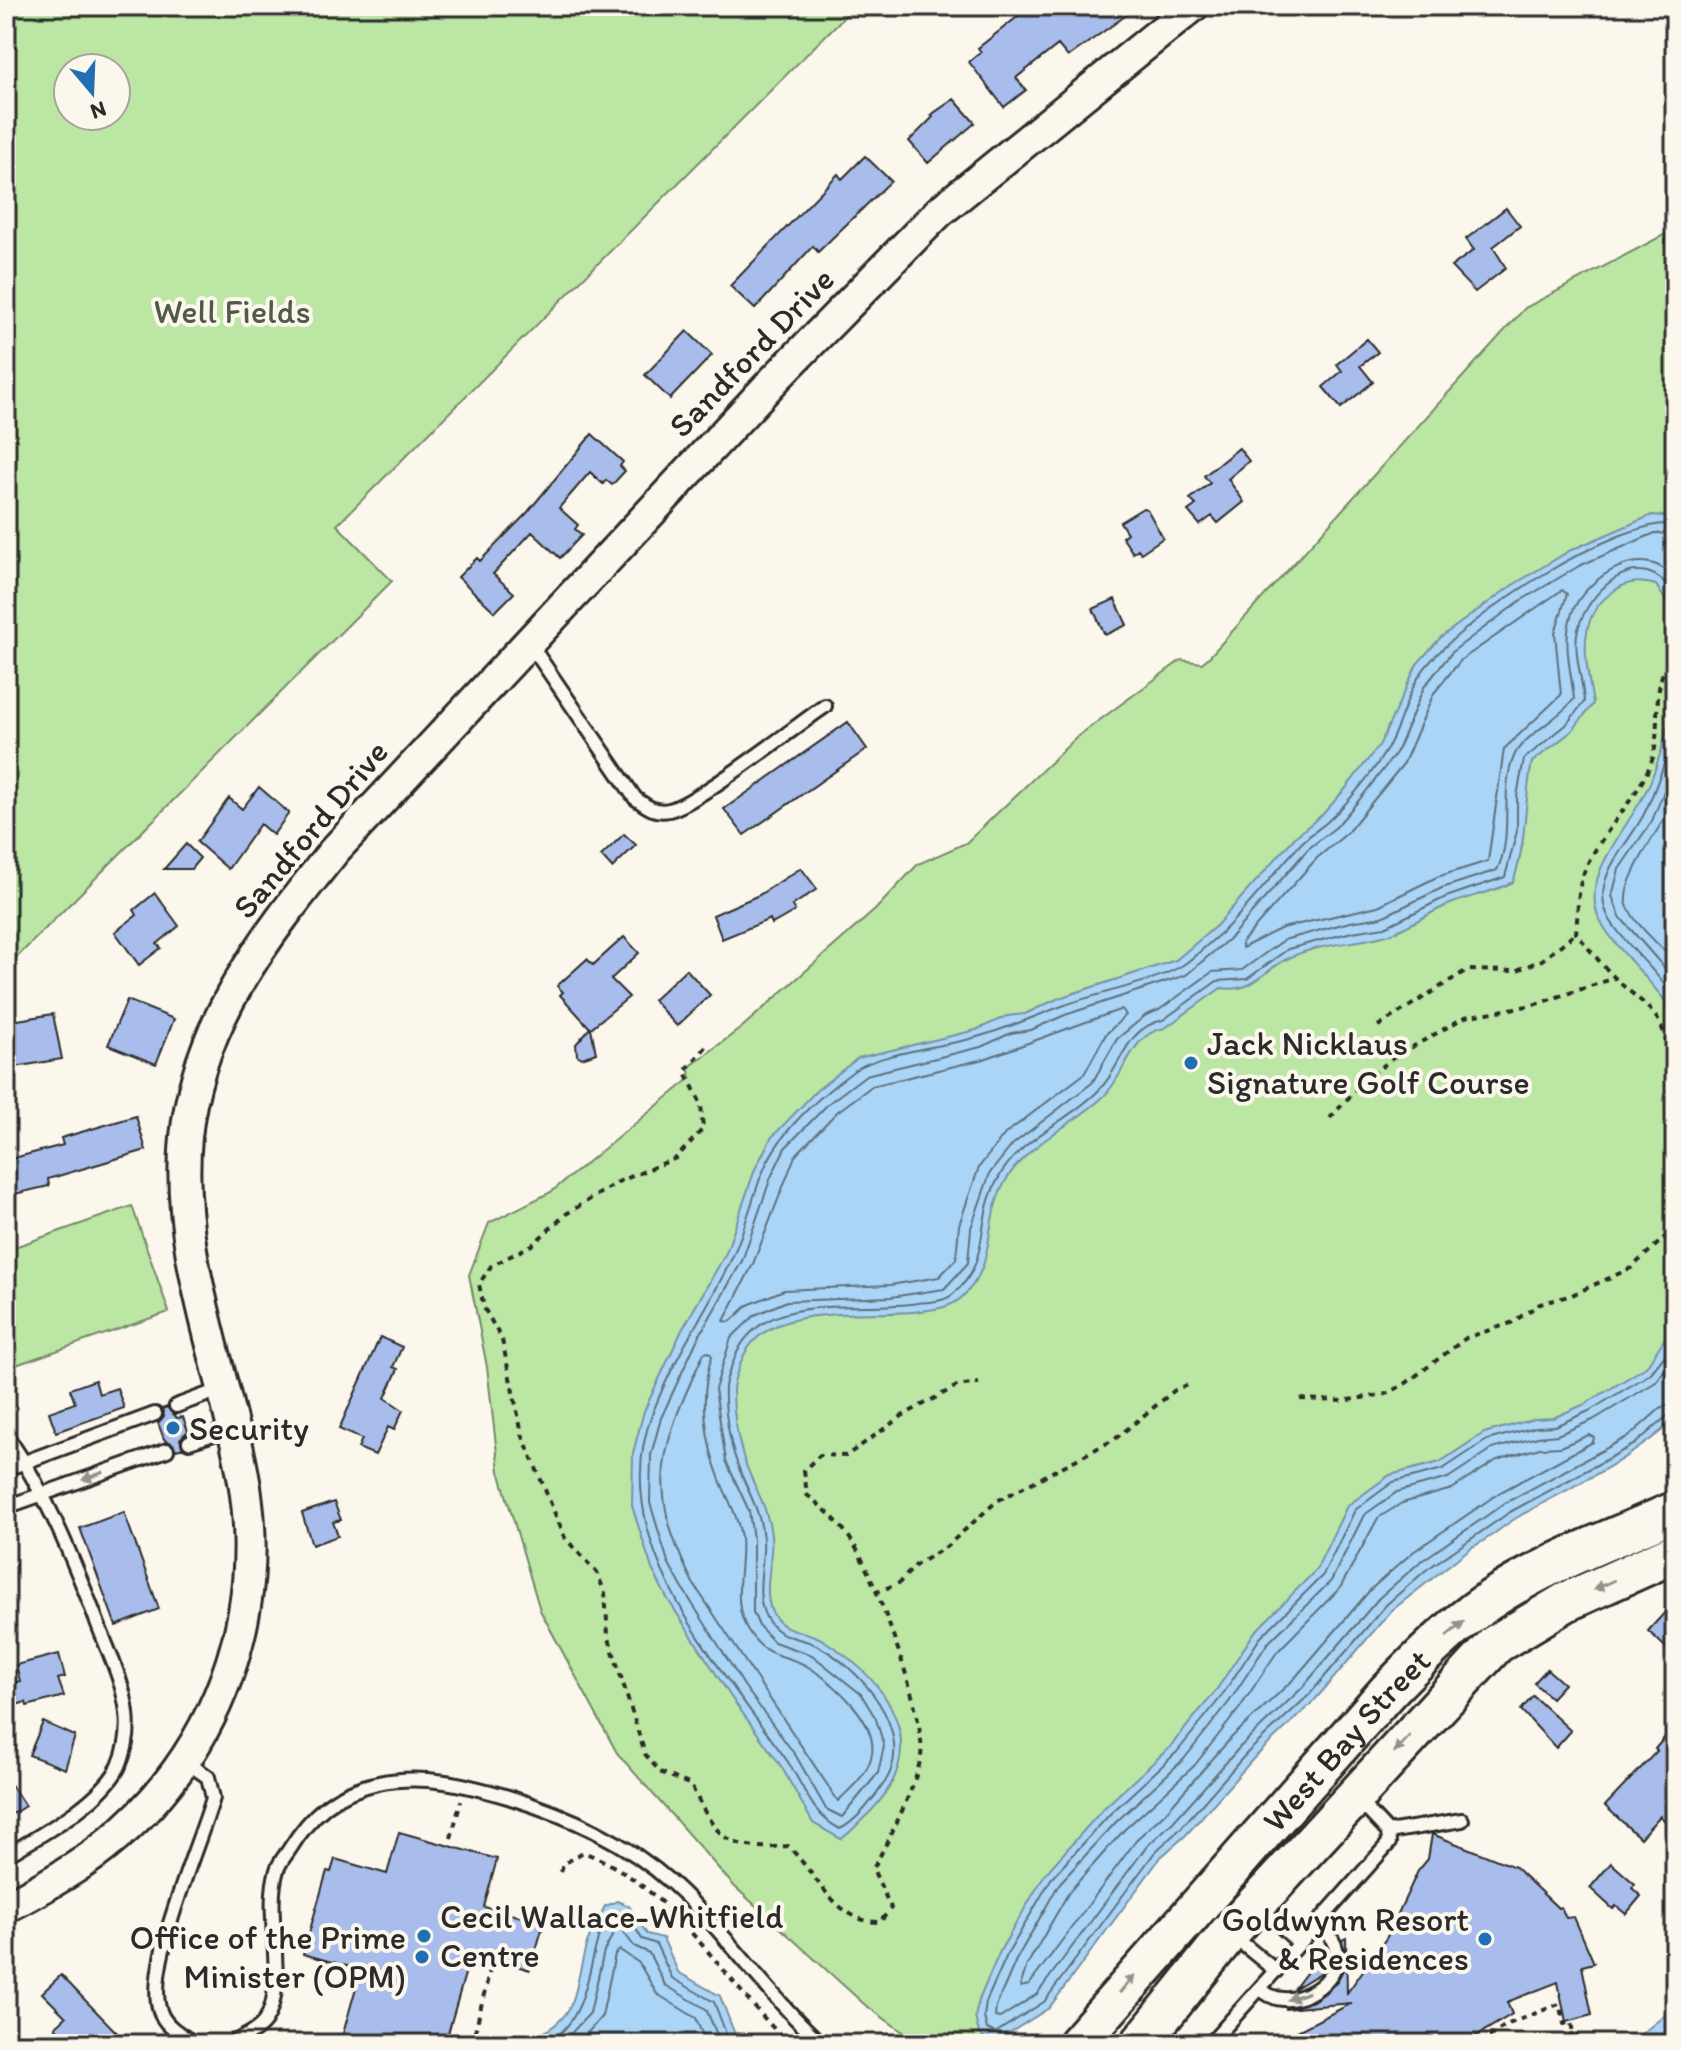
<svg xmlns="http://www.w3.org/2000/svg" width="1681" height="2050" viewBox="0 0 1681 2050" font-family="Itim,sans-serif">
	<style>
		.green { fill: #bce6a3; stroke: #748867; stroke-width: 2; fill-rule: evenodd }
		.water { fill: #aad5f6; stroke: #7791a5; stroke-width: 2 }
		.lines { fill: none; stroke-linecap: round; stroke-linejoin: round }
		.shore { stroke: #5e6f7c; stroke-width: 2 }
		.building { fill: #a8bdeb; stroke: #2b2b2b; stroke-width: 2 }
		.service-casing { stroke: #2b2b2b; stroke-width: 18 }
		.tertiary-casing { stroke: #2b2b2b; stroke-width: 36 }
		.primary-casing { stroke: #2b2b2b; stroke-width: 44 }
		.path { stroke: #2b2b2b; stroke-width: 4; stroke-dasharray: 6 6; stroke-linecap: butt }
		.service { stroke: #fbf7ec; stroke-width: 12 }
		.tertiary { stroke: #fbf7ec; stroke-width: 30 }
		.primary { stroke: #fbf7ec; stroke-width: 38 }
		.oneway { fill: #93918c }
		.poi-dot { fill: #1f6fb2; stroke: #fbf7ec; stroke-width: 3 }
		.labels { text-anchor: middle; stroke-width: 8; stroke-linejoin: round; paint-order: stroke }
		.park-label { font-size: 34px; fill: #4f5a49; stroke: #fbf7ec }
		.street-label { font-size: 34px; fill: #2b2b2b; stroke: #fbf7ec }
		.poi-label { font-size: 34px; fill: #2b2b2b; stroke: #fbf7ec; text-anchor: start }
	</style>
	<rect width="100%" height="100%" fill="#fbf7ec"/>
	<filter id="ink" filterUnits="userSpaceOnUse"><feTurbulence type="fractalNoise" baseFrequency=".0125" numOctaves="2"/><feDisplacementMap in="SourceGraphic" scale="16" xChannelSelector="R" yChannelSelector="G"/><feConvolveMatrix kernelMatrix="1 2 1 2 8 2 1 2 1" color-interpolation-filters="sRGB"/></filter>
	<g filter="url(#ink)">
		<path class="green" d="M6,6h849l-518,519 55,56 -380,381 -6,-2zM116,68v48h-48v-48z
			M1675,229v1157l-210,109 -445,509 -44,40 -59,-2 -53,-38 -130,-118 -117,-133 -77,-143 -41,-139 -12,-104 -18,-92 20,-52 62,-31 140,-114 -3,-10 53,-40 134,-118 43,-46 48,-21 112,-107 103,-76 21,3 8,-7 315,-348z
			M132,1206l37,106 -162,56 -1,-118z"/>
		<path class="water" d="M1652,515l23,2v98l-19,-30c-19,-5 -30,-4 -46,9 -36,27 -23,71 -17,110l-21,27 -40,31c-8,40 -5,81 -19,120 -21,11 -44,14 -65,23 -20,8 -40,23 -61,30 -31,9 -66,8 -96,22 -30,13 -35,36 -70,31l-56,40c-36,6 -39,48 -62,69 -31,29 -79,48 -99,87 -23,43 -5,81 -44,115 -12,9 -24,10 -39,12 -54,8 -157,-13 -180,51 -3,8 -8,19 -8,28 0,20 4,46 10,66 9,30 24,46 28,79 3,23 -9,56 1,77 11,22 33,17 51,28 68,43 112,109 44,175 -10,9 -15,17 -26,24l-28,-16 -32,-57 -50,-69 -64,-99 -15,-29 -20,-63 1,-53 11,-42 38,-81 44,-77 29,-84 16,-31 46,-48 41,-32 118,-28 31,-14 18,-2 34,-16 117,-38 41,-35 79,-89 27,-22 23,-26 34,-44 37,-80 24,-27 70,-51 60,-36z
			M1675,678v338c-19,-34 -67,-72 -78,-103 -15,-43 40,-94 54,-133 13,-33 21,-67 24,-102z
			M1675,1334v85c-49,45 -100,65 -157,98 -16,9 -28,22 -46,30l-81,64 -77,90 -61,58 -67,76 -25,22 -112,151 -57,36 -13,-11 -4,-16 4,-17 21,-49 45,-77 59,-66 66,-61 45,-55 39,-59 62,-63 31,-64 43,-31 50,-13 44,-29 51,-14 18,-1 32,-14 61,-37 19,-29z
			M617,1901l12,5 18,28 16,4 15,34 42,24 14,36 14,12h-227c60,-26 50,-43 65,-98 4,-14 13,-27 19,-40z
			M1675,2007v37h-46z"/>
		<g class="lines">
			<path class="shore" d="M1675,524c-61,-5 -206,92 -246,139 -22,24 -26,58 -42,86 -15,25 -39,54 -61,74 -10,8 -21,15 -29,25 -26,28 -49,60 -77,86 -12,10 -24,22 -37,31 -27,17 -85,28 -118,40 -33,12 -65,27 -99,35 -30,7 -87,14 -111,30 -38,28 -77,62 -94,106 -10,27 -17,56 -29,82 -25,52 -58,99 -79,154 -45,114 42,223 107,312 9,12 19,25 28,38 17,26 23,52 52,67 16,-7 35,-32 45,-47 32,-50 -25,-115 -69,-137 -19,-9 -39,-6 -50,-28 -12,-22 -1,-54 -3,-78 -2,-30 -18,-51 -27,-79 -7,-20 -12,-51 -11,-72 0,-9 6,-20 9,-28 25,-72 125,-47 183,-57 11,-1 26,-1 35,-8 40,-32 22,-71 45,-114 21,-43 72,-59 103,-92 23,-24 24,-60 63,-69l54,-39 30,-2 41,-30 64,-17 33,-5 61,-30 59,-20 12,-46v-35l7,-37 42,-34 18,-23c-1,-22 -10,-45 -7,-68 5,-32 48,-83 84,-55 6,5 10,15 14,21
				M1675,534l-20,-1 -76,33 -59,35 -67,50 -29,36 -28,66 -36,46 -24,28 -28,22 -78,89 -44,37 -121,40 -34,15 -20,3 -30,14 -115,28 -37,28 -44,45 -14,29 -29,84 -44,77 -37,80 -10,37 -1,48 18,59 15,27 62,98 51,69 30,53 16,8 36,-44 6,-27 -8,-27 -15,-25 -49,-39 -38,-13 -15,-16 -6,-14v-73l-4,-28 -23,-50 -11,-72 16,-51 24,-23 32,-14 104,-4 53,-8 24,-26 3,-35 19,-55 23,-29 79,-61 25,-44 29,-24 13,-5 53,-38 30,-2 42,-30 66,-18 32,-5 60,-29 55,-18c18,-36 1,-80 18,-116 9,-18 45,-36 59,-55 -3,-29 -12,-57 -2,-86 13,-36 75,-75 103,-32
				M1562,590l5,4 -12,39 6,62 -57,54 -16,112 -51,16 -59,29 -96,22 -40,20v-6l75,-84 29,-24 58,-71 30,-70 27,-33z
				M1675,730c-9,28 -17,55 -30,82 -16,34 -61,70 -33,111 18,27 46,48 63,77
				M1675,764l-23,57 -33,48 -7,27 8,21 55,63
				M1675,800c-11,23 -57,84 -48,105 8,20 33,40 48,57
				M1122,1009l4,6 -20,19 -22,40 -79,60 -26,33 -20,58 -3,34 -17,18 -49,8 -106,5 -36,15 -18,17 -6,-1 29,-57 42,-108 42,-44 35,-26 112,-27z
				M1675,1343l-25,31 -61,37 -34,15 -19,1 -49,13 -44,29 -50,13 -38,28 -32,65 -63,63 -39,59 -44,55 -67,62 -59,65 -44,76 -21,47 -2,15 3,12 8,4 49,-31 111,-150 25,-23 67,-76 62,-58 77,-90 40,-35 84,-58 125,-68 32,-28 8,-2
				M709,1352l3,4c-13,39 -7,85 8,124 8,20 18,36 21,57 3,31 -11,67 8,95 18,28 37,21 61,36 25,16 71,56 61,90 -5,18 -20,30 -33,43l-145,-218c-49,-97 -32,-137 11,-230z
				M1675,1355l-19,27 -63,38 -36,15 -19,2 -46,12 -44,29 -51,14 -33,23 -33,66 -64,63 -38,58 -45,57 -67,62 -58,63 -43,76 -20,46 -1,11 5,1 37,-24 110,-148 26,-24 67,-75 62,-59 77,-90 41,-36 85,-59 124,-67 33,-29 13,-3
				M1589,1435l5,2 -1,5 -94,51 -86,59 -42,37 -77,90 -63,59 -67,76 -26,24 -109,147 -9,2 7,-22 42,-73 56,-63 69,-63 45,-57 38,-57 63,-64 38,-70 24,-15 50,-14 45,-29 43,-12 20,-1z
				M544,2044c58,-26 40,-122 73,-134l12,7 13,22 14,5 16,34 42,24 13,34 9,8
				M561,2044l29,-31 14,-62 14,-26 16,21 15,7 16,32 41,24 15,35
				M578,2044l24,-28 13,-62 5,-4 19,13 18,31 39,24 10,26"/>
		</g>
		<path class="building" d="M1031,6h108l-71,51 -10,-12 -42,33 10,12 -22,17 -35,-45 12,-10 -3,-4z
			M954,99l21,24 -47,40 -19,-22 24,-24 -2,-2z
			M865,156l26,25 -73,71 -5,-6 -58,63 -25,-23 108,-112 4,5z
			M1506,208l14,18 -27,21 13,21 -31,24 -24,-25 23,-17 -8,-11z
			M687,331l25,24 -42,44 -25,-24z
			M1367,339l11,13 -18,14 13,16 -32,26 -18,-21 19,-16 -5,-7z
			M592,434l31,28 -3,4 5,5 -13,14 -6,-5 -3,4 -13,-12 -31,36 19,17 -3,4 7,6 -22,23 -28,-26 -39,42 21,19 -19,19 -37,-35 19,-19 3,3 47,-48z
			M1239,448l10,13 -21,18 16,23 -26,21 -6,-7 -12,9 -12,-14 8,-6 -6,-6 20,-16 -6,-7z
			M1143,508l4,1 16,29 -22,15 -3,-4 -5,4 -11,-16 5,-4 -7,-11z
			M1115,599l12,26 -22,10 -12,-26z
			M848,722l19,27 -123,86 -20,-26z
			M259,787l30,26 -16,22 -13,-11 -32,45 -31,-27 32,-44 13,11z
			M624,834l12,11 -24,23 -11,-12z
			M186,844l14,14 -9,11h-27z
			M801,868l16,21 -25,17 3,5 -23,13 -2,-5 -48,20 -9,-24 46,-20z
			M155,893l24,33 -22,18 4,4 -22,17 -24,-33 22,-17 -3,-5z
			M624,937l15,16 -28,26 18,18 -38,31 5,25 -14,5 -5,-3 -1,-11 14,-16 -30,-33 3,-3 -6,-6 30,-27 6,6z
			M686,969l24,26 -33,31 -24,-26z
			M127,1000l47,19 -18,45 -48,-19z
			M53,1014l9,45 -53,9 -3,-46z
			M136,1116l10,34 -98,29 1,7 -43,10v-36l57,-15 -2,-7z
			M380,1337l22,10 -9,20 5,2 -13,29 18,12 -9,20 -6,-3 -13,28 -17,-7 4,-9 -23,-10z
			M95,1380l4,14 18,-6 7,20 -68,24 -7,-20 26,-9 -5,-14z
			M167,1407l10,11 6,-1 5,14 -8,8 3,9 -7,2 -3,-6 -9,-5 -6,-16 6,-7 -2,-7z
			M334,1502l7,18 -8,2 5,14 -26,9 -10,-32z
			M124,1512l35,97 -43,17 -36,-98z
			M1675,1601v55l-27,-25z
			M59,1654l6,23 -7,2 6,17 -37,10 -1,-4 -10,3 -5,-21 9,-3 -4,-16z
			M1547,1669l17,15 -13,14 -17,-15z
			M1533,1696l38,35 -15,17 -35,-38z
			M43,1722l32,14 -10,33 -36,-14z
			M1675,1732v78l-10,11 -5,-5 -20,22 -35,-32 52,-55 -2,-2 10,-12 3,3z
			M6,1777l19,29 -19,12z
			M399,1832l98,27 -13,48 60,16 -14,47 -59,-17 -26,91h-105l21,-74 -58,-16 24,-83 4,1 4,-13 52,15z
			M1432,1834l83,33 43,41 3,-1 5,11 8,-1 20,46 -12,3 10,49 -26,7 -8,-40 -51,20 5,12 -49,30h-191l80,-41 -67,6 28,-8 23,-18 8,-15 -2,-28 4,-2 1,55 40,-56 31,-66 10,-12z
			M1611,1863l24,21 -3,4 9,8 -15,18 -10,-8 -3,3 -23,-21z
			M1327,1951l-5,21 -28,17 19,-25z
			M61,1975l23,24 44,45h-57l-16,-17 11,-10 -24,-24z"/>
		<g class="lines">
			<g class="service-casing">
				<path id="service" d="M530,644l105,154c11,8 19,15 34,12 26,-5 127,-84 156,-104
					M176,1406l46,-17
					M6,1435c42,60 69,129 95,197 10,25 23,53 26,81 2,17 -1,37 -8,53 -18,37 -79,69 -113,90
					M189,1442l44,-14
					M6,1469l149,-55
					M6,1507l161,-57
					M185,1761l23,16 5,21c-14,48 -69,170 -53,213 5,16 22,24 35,33
					M1388,1832l74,-12
					M1258,1905l41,38
					M1232,1935l44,36
					M1260,1988c26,28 78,-2 77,-33 0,-12 -11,-25 -19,-33
					M230,2044c12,-6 27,-12 35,-23 24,-37 -2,-107 12,-151 2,-7 8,-14 12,-20 22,-36 47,-58 89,-67 45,-9 86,1 130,14 61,19 117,44 165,87 54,49 95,112 149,160
					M1210,2044l179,-201 -1,-11 -29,-31"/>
			</g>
			<g class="tertiary-casing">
				<path id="tertiary" d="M6,1907c33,-17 68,-36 98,-60 114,-91 166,-234 138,-377 -21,-111 -67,-218 -56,-333 11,-114 79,-200 148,-286l442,-473 163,-166 254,-206"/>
			</g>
			<g class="primary-casing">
				<g id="primary">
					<path id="s1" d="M1077,2044l310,-352c31,-32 64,-65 100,-90 57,-39 126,-63 188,-91"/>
					<path d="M1140,2044l89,-111 267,-289 70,-42 109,-49"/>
				</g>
			</g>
			<path class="path" d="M1675,653c-27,28 -12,74 -23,107 -14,41 -57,77 -70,118 -5,17 -4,38 -6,55 13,16 26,32 41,47 11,11 26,21 36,33 28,32 17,119 22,162
				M1378,1026l89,-56 48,1 27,-11 34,-27
				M706,1047l-21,24 16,33 2,25 -27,29 -58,24 -52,32 -34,31 -41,21 -12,18 5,24 18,32 20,94 43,104 32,35 8,20 3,42 37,119 15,18 31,13c25,52 35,67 97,61 28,27 48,77 92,76l11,-14 -18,-39c15,-28 43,-82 48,-113 6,-38 -46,-179 -68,-213 -12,-19 -29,-35 -46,-48l-3,-25 16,-15 26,1 56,-40 55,-30 22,-3
				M1330,1118l34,-37 29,-23 72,-41 68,-12 82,-27
				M1300,1399l42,2 44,-7 19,-10 61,-46 45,-15 29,-19 32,-9 59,-27 44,-40
				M875,1593l24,-10 17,-18 30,-18 51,-46 118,-62 60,-49 15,-6
				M451,1838l10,-37
				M561,1872l3,-8 19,-12c88,32 141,129 206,192
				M472,2044l20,-83
				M1479,2044l27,-19 53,-21 5,20 7,-2 2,11 10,8
				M1561,2044l12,-11"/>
			<use href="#service" class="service"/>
			<use href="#tertiary" class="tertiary"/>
			<use href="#primary" class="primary"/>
		</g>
		<defs><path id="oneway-solid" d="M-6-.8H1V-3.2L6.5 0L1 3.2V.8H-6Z" transform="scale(2)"/></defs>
		<g class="oneway">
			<use href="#oneway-solid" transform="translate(93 1476) rotate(160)"/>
			<use href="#oneway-solid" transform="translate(1604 1585) rotate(156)"/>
			<use href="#oneway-solid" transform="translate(1455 1629) rotate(-40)"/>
			<use href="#oneway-solid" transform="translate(1402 1744) rotate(133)"/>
			<use href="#oneway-solid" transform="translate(1127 1984) rotate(-50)"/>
			<use href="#oneway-solid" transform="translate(1298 1996) rotate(160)"/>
		</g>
	</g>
	<g class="poi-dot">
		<circle cx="1191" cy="1063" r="8"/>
		<circle cx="173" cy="1428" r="8"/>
		<circle cx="424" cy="1936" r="8"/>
		<circle cx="1485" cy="1939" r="8"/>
		<circle cx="422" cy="1957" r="8"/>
	</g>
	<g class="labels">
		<g class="park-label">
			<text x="232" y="323">Well Fields</text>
		</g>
		<g class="street-label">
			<text transform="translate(751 352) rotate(-46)" y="12">Sandford Drive</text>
			<text transform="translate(310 829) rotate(-50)" y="12">Sandford Drive</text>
			<text dy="12" stroke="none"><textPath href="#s1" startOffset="406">West Bay Street</textPath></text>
		</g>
		<g class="poi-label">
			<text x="1207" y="1055">Jack Nicklaus<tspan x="1207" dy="39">Signature Golf Course</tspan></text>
			<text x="189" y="1440">Security</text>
			<text x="440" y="1928">Cecil Wallace-Whitfield<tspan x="440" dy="39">Centre</tspan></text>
			<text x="1469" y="1931" text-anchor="end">Goldwynn Resort<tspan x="1469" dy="39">&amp; Residences</tspan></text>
			<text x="406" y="1949" text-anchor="end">Office of the Prime<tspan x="406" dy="39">Minister (OPM)</tspan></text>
		</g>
	</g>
	<rect width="1681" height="2050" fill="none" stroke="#fbf7ec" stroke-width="32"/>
	<rect x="16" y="16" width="1649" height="2018" fill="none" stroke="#2b2b2b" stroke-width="3" filter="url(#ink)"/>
	<g transform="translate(92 92) rotate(161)"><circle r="38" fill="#fbf7ec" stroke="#a8a59f" stroke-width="2"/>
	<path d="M0-6L14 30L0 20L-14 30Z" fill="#1f6fb2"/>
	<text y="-12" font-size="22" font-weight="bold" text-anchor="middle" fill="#2b2b2b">N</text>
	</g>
</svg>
